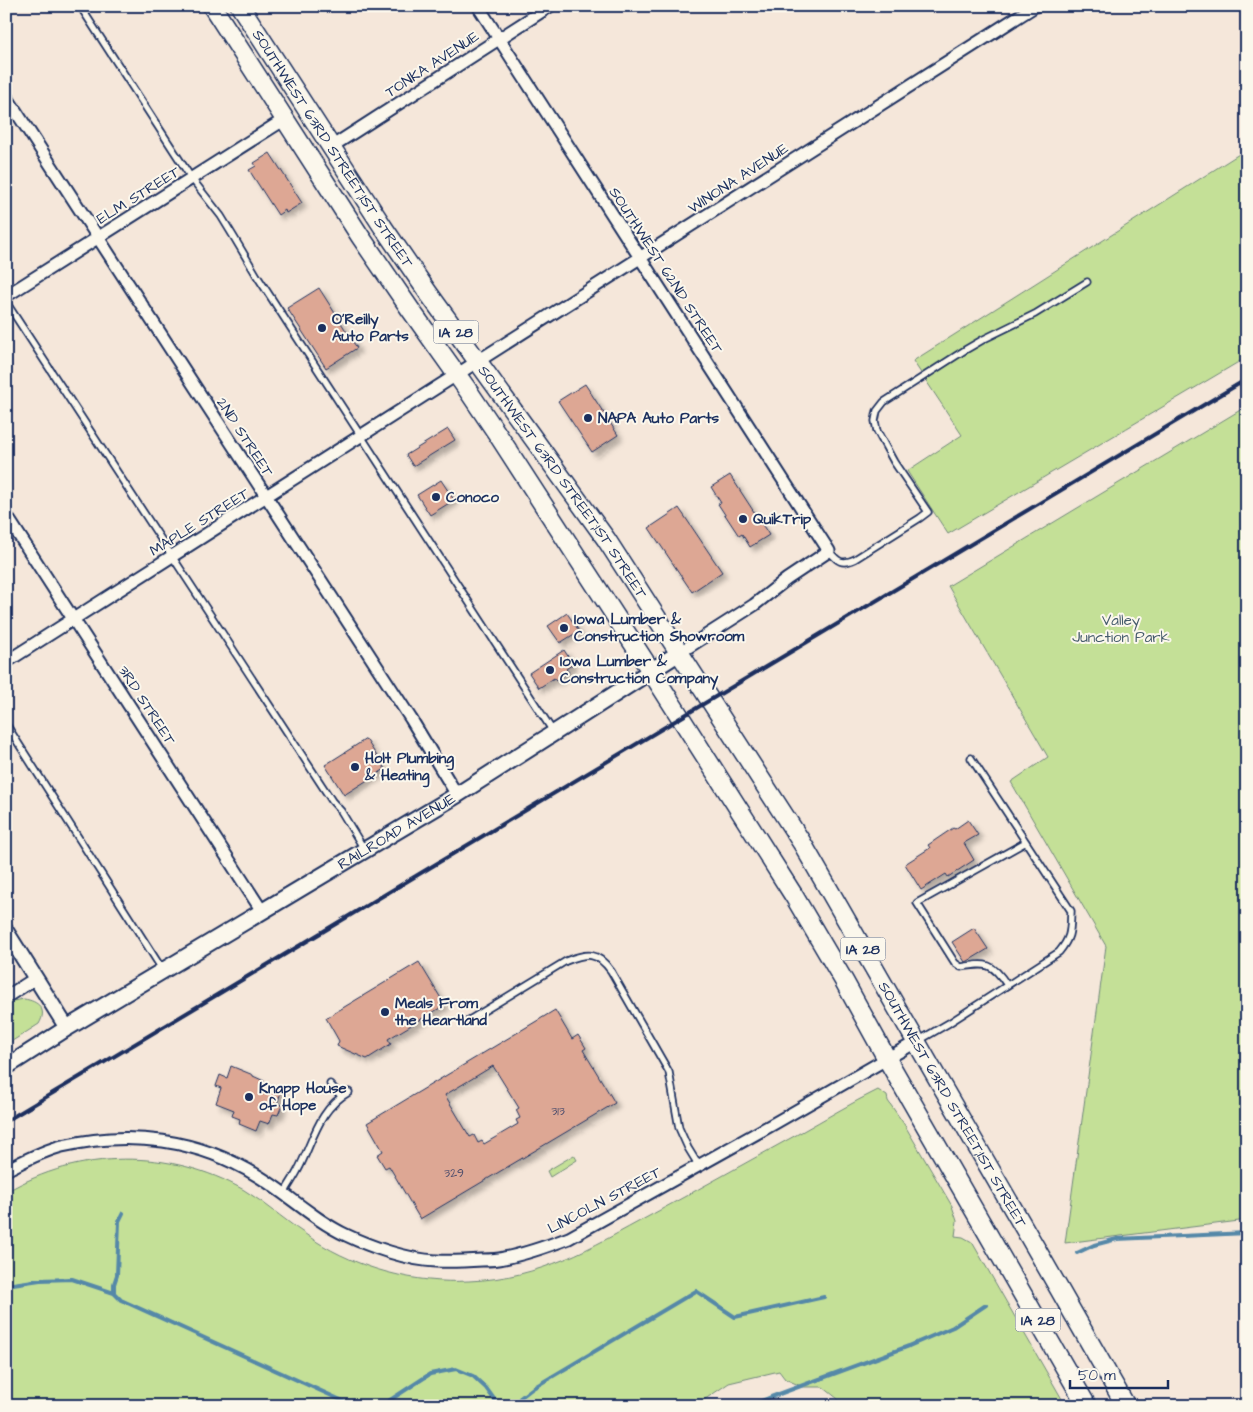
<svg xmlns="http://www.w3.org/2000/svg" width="1253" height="1412" viewBox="0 0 1253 1412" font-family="'Architects Daughter',sans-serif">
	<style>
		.green { fill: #c4e097; stroke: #70887a }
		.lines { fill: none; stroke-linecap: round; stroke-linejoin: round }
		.stream { stroke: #5488a8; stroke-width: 4 }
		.building { fill: #dda794; stroke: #1b2f5e; fill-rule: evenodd; filter: url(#shadow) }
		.service-casing { stroke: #1b2f5e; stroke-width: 9 }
		.minor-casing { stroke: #1b2f5e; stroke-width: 15 }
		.tertiary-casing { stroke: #1b2f5e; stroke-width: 18 }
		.secondary-casing { stroke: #1b2f5e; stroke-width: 19 }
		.primary-casing { stroke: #1b2f5e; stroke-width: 21 }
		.service { stroke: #fbf7ec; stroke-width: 5.5 }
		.minor { stroke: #fbf7ec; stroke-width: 11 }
		.tertiary { stroke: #fbf7ec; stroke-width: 14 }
		.secondary { stroke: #fbf7ec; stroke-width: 15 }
		.primary { stroke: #fbf7ec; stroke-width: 18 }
		.rail { stroke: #1b2f5e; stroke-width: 4 }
		.poi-dot { fill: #1b2f5e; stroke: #fbf7ec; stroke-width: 2 }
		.labels { text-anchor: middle; stroke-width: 4; stroke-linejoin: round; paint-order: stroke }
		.number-label { font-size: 12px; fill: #4c4d6c }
		.shield { fill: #fbf7ec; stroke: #5e6b89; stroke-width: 1 }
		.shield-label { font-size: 14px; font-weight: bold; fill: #1b2f5e }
		.street-label { font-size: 15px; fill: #1b2f5e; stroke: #fbf7ec }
		.poi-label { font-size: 15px; font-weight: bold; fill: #1b2f5e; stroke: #fbf7ec; text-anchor: start }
		.park-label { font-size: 15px; fill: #455b6c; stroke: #fbf7ec }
	</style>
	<defs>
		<filter id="shadow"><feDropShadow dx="4.5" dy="4.5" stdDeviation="2.5" flood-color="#0004"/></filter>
	</defs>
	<rect width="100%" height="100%" fill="#f5e7da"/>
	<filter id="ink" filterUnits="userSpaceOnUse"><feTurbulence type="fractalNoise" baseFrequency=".02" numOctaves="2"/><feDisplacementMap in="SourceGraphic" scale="10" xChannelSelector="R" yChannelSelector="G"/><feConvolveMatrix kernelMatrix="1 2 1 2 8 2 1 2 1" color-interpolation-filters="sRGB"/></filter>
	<g filter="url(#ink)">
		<path class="green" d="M1247,149v208l-299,177 -41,-63 55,-36 -49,-74z
			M1247,406v814l-182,23 41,-297 -95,-164 37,-25 -100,-171z
			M24,999c14,2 24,10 15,25l-33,21v-41l7,-3z
			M878,1090l9,6 1,5 16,23 48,82 5,15 -2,15 8,1 9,5 94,164h-227l-1,-7 -15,-12h-20l-18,-8 -6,-8 -50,12 -34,23h-689v-214c73,-43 164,-44 238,-2 25,15 46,35 70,50 45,29 101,44 155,41 73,-3 121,-33 182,-66 50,-27 98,-54 147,-81 27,-15 53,-31 80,-44z
			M574,1155l3,5 -27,17 -3,-6z"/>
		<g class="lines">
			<path class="stream" d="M123,1213l-4,8 -2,54 -3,9v9l7,7 233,106
				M1077,1253l17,-8 23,-6 130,-6
				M6,1285l34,-5 32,-1 42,14
				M381,1406l49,-32 26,-5 17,7 13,12 13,18
				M517,1406l3,-8 13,-10 163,-97 39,26 89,-20
				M750,1406l21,-9 138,-51 44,-19 33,-22"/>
		</g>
		<path class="building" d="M270,153l32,50 -16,10 -1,-3 -7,5 -29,-45 7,-4 -2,-3z
			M319,288l38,60 -31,20 -39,-60z
			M585,384l33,51 -26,17 -34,-51z
			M448,429l7,11 -42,26 -7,-11z
			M730,475l39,60 -19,12 -8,-13 -3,2 -21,-32 3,-1 -10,-16z
			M441,480l13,20 -24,15 -13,-20z
			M679,508l43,64 -30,20 -43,-64z
			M567,613l12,18 -19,12 -12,-17z
			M564,650l9,14 -7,5 3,3 -13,9 -2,-3 -15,10 -10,-15z
			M366,739l19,30 -41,26 -19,-30z
			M968,820l10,15 -14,8 10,17 -26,17 -2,-3 -25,16 -16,-26 25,-16 -2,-3 25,-17 2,1z
			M974,928l14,21 -20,12 -3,1 -13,-20z
			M419,962l26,43 -57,34 3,5 -24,15 -30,-13 2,-5 -13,-23z
			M555,1010l17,29 6,-4 8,13 -3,2 32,53 -195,116 -31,-53 -4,2 -8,-13 6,-4 -16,-28zM493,1066l26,42 -3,2 4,8 -4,2 2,4 -34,20 -2,-3 -4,2 -4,-8 -4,2 -25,-42z
			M231,1066l22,9v1l11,5 -1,2 19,7 -5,13 5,2 -4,10 -5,-1 -4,10 -9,-3 -4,10 -17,-7 1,-5 -8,-3 2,-6 -18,-7 5,-15 -5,-2 4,-11 7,3z"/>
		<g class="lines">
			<g class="service-casing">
				<path id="service" d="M80,6l112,173 29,37 14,23 22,37 297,457
					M6,302l326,499 9,10 23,38
					M829,551c9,11 13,14 26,8l65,-41 8,-6 -34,-50 -17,-31 -2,-10 2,-10 7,-9 81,-52 19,-11 51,-25 52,-32
					M6,724l156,245
					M1007,985c-15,-23 -20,-22 -46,-18l-6,-4 -38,-60 109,-61
					M469,1020l97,-59c21,-8 31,-10 45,10l58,101 10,56 9,20 11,18
					M918,1041l31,-18 110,-71c13,-16 11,-22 12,-41l-100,-153
					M330,1084l11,12
					M284,1194c4,-8 10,-16 14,-24 15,-28 20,-61 51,-78"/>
			</g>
			<g class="minor-casing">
				<path id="minor" d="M478,6l351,545 -42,28 -33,26 -75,48
					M6,96l405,623 46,76
					M331,147l219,-141
					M6,296l279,-177
					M6,515l256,396
					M6,662l1029,-656
					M6,997l30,-19
					M6,1170c18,-9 36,-19 56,-24 68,-16 136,-7 196,30 30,18 56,44 88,59 25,12 62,25 90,26 15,1 31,0 46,-1 7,0 15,0 22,-2 22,-4 44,-12 65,-20l206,-115 141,-81"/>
			</g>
			<g class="tertiary-casing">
				<path id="tertiary" d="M6,931l61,97"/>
			</g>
			<g class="secondary-casing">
				<g id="secondary">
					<path id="s1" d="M6,1067l61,-39 390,-233 222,-142"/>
				</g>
			</g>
			<g class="primary-casing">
				<g id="primary">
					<path d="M212,6l148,230 50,73 57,80 31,46 153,236 143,225 50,85 43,78 200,347"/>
					<path id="s2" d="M240,6l143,221 46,67 177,245 196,304 130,226 106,183 88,154"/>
				</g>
			</g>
			<use href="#service" class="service"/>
			<use href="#minor" class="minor"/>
			<use href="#tertiary" class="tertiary"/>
			<use href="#secondary" class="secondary"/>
			<use href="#primary" class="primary"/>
			<path class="rail" d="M6,1121l1241,-742"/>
		</g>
	</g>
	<g class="poi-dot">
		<circle cx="322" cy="328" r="5"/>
		<circle cx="588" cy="418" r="5"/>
		<circle cx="436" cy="497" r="5"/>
		<circle cx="743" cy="519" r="5"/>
		<circle cx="564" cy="628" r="5"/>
		<circle cx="550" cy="670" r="5"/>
		<circle cx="355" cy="767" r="5"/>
		<circle cx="385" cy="1012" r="5"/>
		<circle cx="249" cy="1097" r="5"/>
	</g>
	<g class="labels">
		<g class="number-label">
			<text x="558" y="1115">313</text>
			<text x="454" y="1177">329</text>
		</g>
		<g class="shield">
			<rect x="433.5" y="320.5" width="45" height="23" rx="4"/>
			<rect x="840.5" y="937.5" width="45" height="23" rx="4"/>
			<rect x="1015.5" y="1308.5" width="45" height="23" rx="4"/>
		</g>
		<g class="shield-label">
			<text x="456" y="337">IA 28</text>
			<text x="863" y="954">IA 28</text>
			<text x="1038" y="1325">IA 28</text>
		</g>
		<g class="street-label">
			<text transform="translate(432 64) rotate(-33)" y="5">TONKA AVENUE</text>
			<text dy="5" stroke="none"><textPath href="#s2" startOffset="170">SOUTHWEST 63RD STREET;1ST STREET</textPath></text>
			<text transform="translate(738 178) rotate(-33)" y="5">WINONA AVENUE</text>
			<text transform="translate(138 195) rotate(-32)" y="5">ELM STREET</text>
			<text transform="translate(666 270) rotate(57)" y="5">SOUTHWEST 62ND STREET</text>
			<text transform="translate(245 437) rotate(57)" y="5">2ND STREET</text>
			<text dy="5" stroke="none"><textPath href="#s2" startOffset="575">SOUTHWEST 63RD STREET;1ST STREET</textPath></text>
			<text transform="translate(199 522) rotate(-32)" y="5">MAPLE STREET</text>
			<text transform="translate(147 705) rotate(57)" y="5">3RD STREET</text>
			<text dy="5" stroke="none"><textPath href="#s1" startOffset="456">RAILROAD AVENUE</textPath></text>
			<text dy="5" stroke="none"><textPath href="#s2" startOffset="1310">SOUTHWEST 63RD STREET;1ST STREET</textPath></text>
			<text transform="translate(604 1200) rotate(-28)" y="5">LINCOLN STREET</text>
		</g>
		<g class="poi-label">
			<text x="332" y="324">O'Reilly<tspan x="332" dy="17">Auto Parts</tspan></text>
			<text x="598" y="423">NAPA Auto Parts</text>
			<text x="446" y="502">Conoco</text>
			<text x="753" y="524">QuikTrip</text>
			<text x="574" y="624">Iowa Lumber &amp;<tspan x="574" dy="17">Construction Showroom</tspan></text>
			<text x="560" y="666">Iowa Lumber &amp;<tspan x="560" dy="17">Construction Company</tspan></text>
			<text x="365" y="763">Holt Plumbing<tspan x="365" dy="17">&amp; Heating</tspan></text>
			<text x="395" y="1008">Meals From<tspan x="395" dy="17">the Heartland</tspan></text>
			<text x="259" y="1093">Knapp House<tspan x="259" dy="17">of Hope</tspan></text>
		</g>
		<g class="park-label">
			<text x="1121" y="625">Valley<tspan x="1121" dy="17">Junction Park</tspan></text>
		</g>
	</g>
	<rect width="1253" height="1412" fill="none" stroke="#fbf7ec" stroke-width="25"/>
	<rect x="12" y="12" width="1228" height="1387" fill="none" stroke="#1b2f5e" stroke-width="2" filter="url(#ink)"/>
	<path d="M1070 1380v8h98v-8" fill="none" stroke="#1b2f5e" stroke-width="2.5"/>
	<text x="1078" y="1380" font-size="15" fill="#1b2f5e" stroke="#fbf7ec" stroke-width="4" paint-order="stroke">50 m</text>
</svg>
